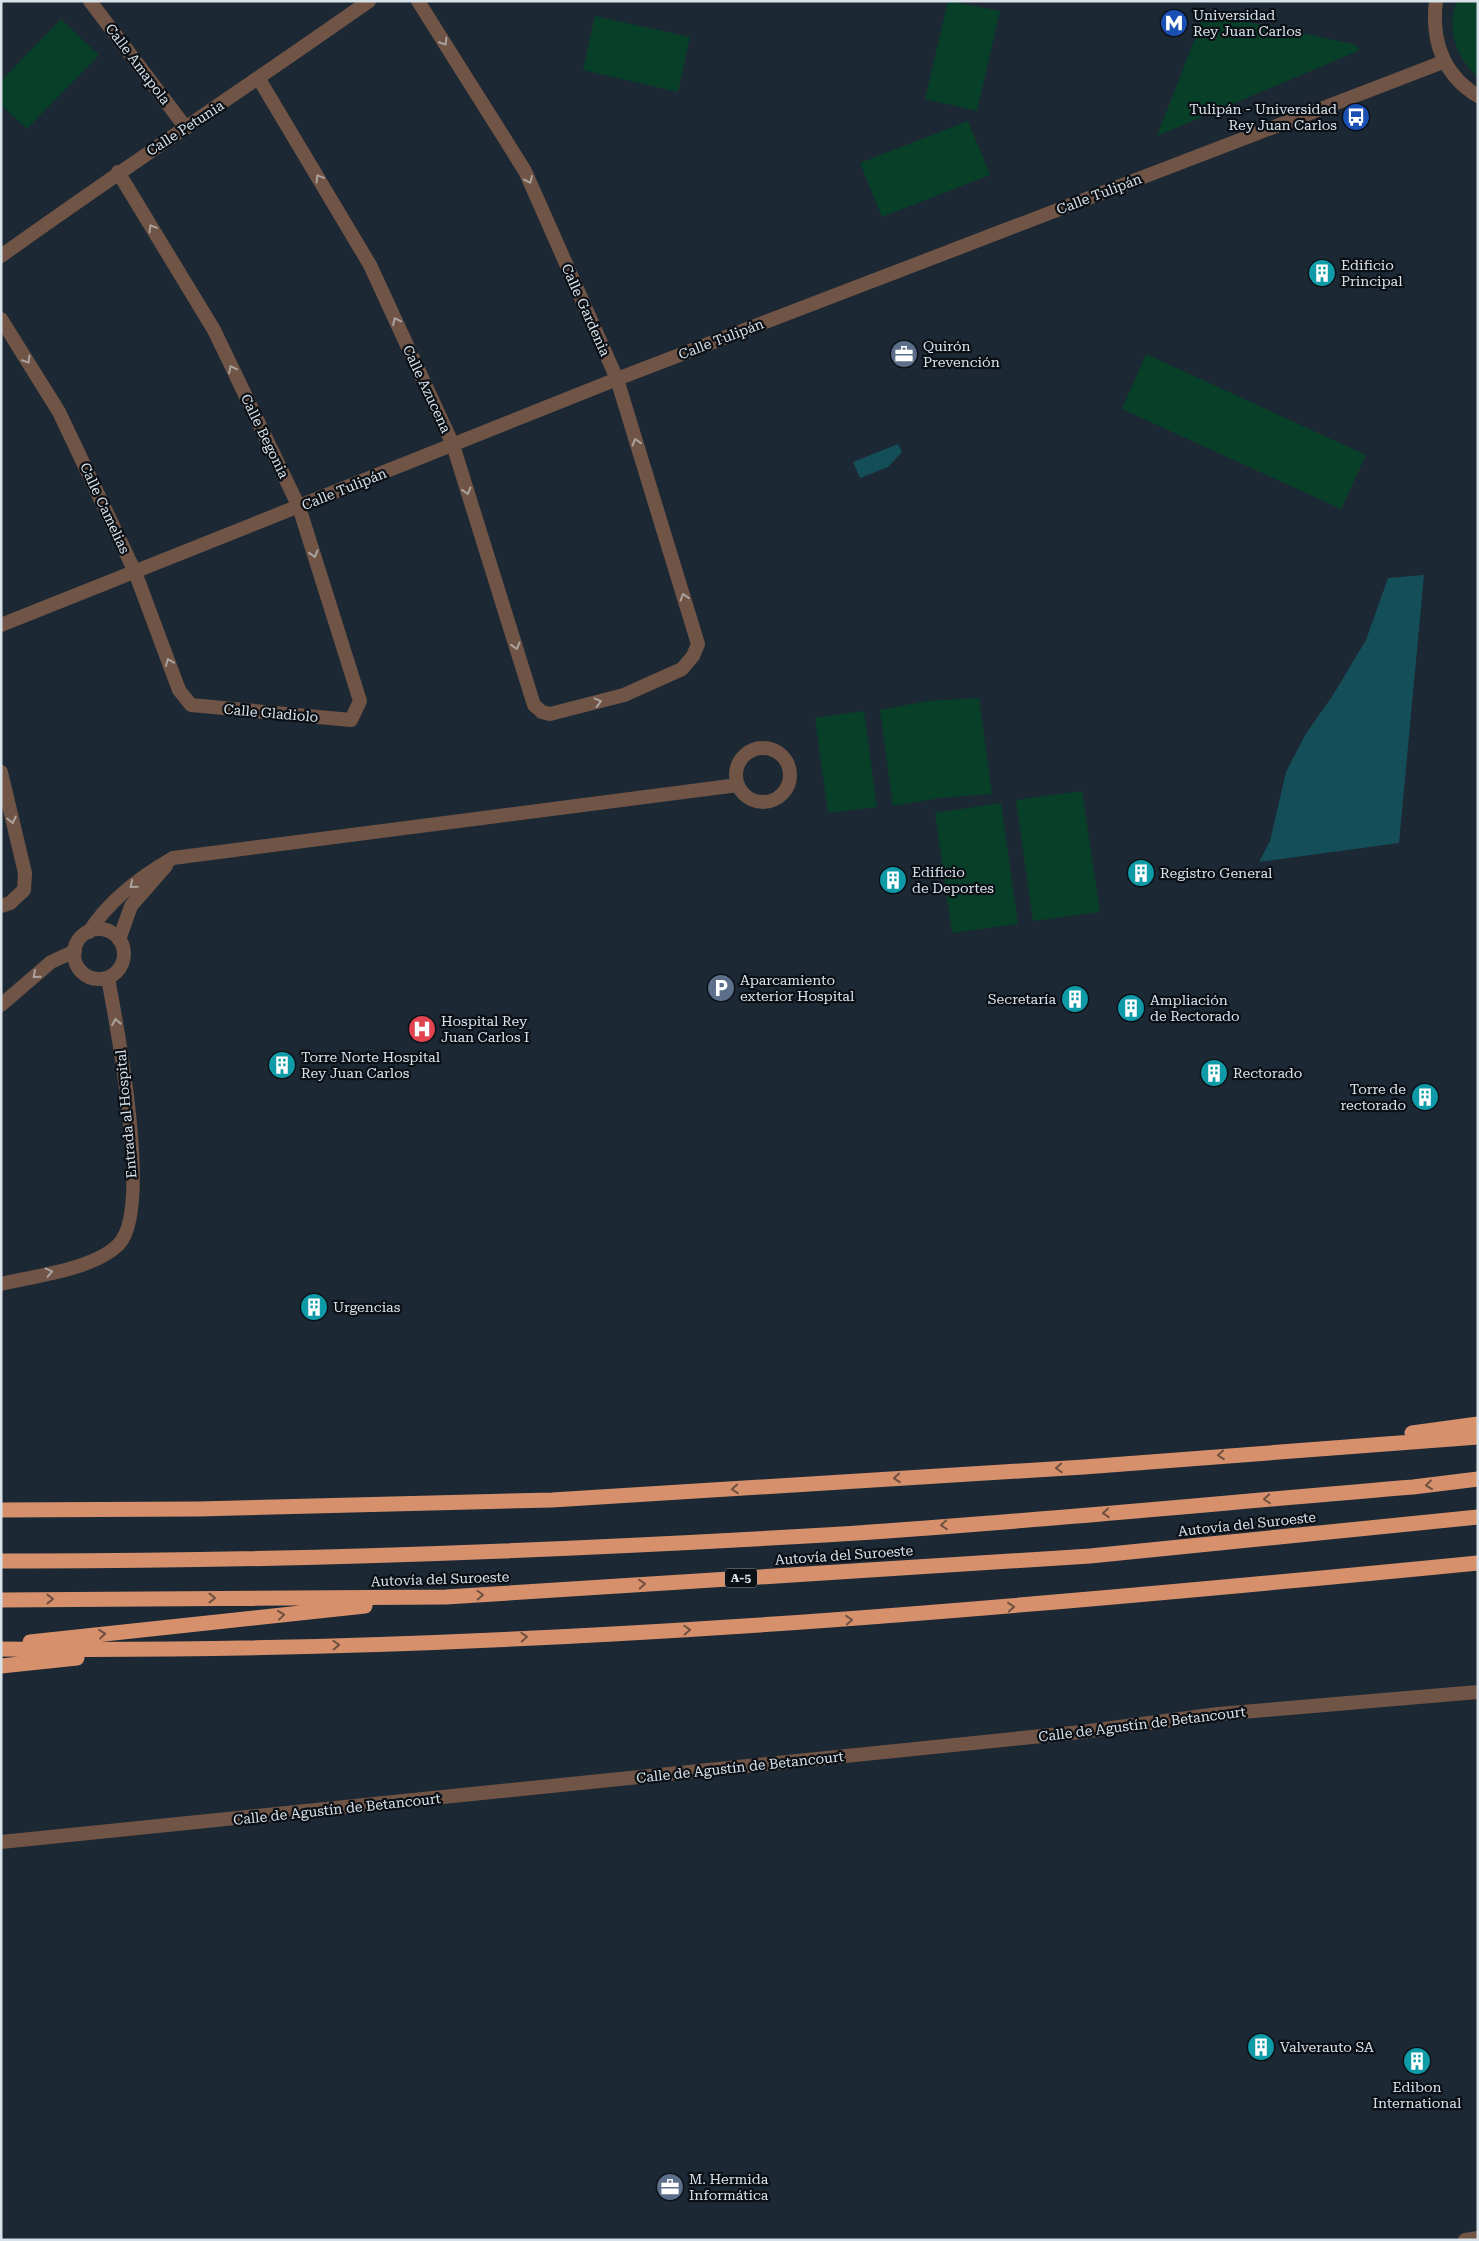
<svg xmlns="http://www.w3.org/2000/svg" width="1479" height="2241" viewBox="0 0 1479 2241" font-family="'Roboto Serif',serif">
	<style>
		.green { fill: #073f29 }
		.water { fill: #144e58 }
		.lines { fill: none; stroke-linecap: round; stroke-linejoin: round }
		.minor { stroke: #705445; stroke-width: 14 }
		.tertiary { stroke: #705445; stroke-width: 14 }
		.motorway { stroke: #d6906b; stroke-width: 15 }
		.oneway { stroke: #aaa29f }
		.oneway2 { stroke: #705040 }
		.labels { text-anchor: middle; stroke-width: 4.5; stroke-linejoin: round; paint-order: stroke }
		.shield { fill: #0b1016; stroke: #9ba2aa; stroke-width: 1 }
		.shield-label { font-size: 12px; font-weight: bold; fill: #d9e1e9 }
		.poi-label { font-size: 14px; fill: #d9e1e9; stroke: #0b1016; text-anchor: start }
		.street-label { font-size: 14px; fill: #d9e1e9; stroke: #0b1016 }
	</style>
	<rect width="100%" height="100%" fill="#1c2834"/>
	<path class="green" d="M948,1l52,10 -23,100 -52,-12z
		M1457,1h21v76c-21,-18 -33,-49 -21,-76z
		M1205,13l148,31 6,4 -1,3 -201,85z
		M595,16l95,21 -12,55 -95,-22z
		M61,19l38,36 -72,74 -26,-24v-24z
		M968,121l22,54 -108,42 -22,-54z
		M1146,354l220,101 -25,54 -219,-100z
		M979,698l13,96 -52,4 -47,8 -13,-96 47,-9z
		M864,711l13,96 -49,6 -13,-95z
		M1082,791l18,121 -67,9 -17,-121z
		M1001,803l17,121 -66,9 -17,-120z"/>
	<path class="water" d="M898,444l4,8 -14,15 -28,11 -7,-16z
		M1424,575l-25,268 -140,19 11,-21 16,-69 19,-37 28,-40 33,-55 22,-62z"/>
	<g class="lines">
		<path class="minor" d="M90,1l96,127
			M259,79l111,186 83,180 81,260 8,7 8,2 74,-19 58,-26 11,-13 5,-12 -81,-265 -92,-208 -107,-170
			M1,256c121,-87 246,-169 368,-255
			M1,319l58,93 76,160 44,118 12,15 160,15 9,-19 -61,-194 -85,-177 -96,-158
			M736 775a27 27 0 1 1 54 0a27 27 0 1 1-54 0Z
			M1,772l24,101 -1,17 -14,13 -9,3
			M74 954a25 25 0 1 1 50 0a25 25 0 1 1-50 0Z
			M89,932c20,-32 51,-55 84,-74l565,-73
			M119,940l12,-34 35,-40
			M1,1005l50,-43 24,-11
			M1,1284c34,-8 94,-15 118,-40 33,-35 -2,-218 -11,-266
			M1,1842l1080,-110 137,-18 260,-22
			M1465,2240l13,-2"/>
		<path class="tertiary" d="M1436,1c-5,39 7,74 42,95
			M1,625l616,-246 826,-317"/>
		<path class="motorway" d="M1412,1433l66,-9
			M1,1510l197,-1 354,-9 532,-33 394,-30
			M1,1561c275,1 550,-10 824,-26 197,-12 393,-32 588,-48l65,-8
			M1,1600l445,-3 644,-41 388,-39
			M30,1642l335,-36
			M1,1649c494,6 986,-38 1477,-86
			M1,1666l76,-8"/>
	</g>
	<defs><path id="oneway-chevron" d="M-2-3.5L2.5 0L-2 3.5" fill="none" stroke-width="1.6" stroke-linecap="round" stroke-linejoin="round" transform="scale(1.25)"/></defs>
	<g class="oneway">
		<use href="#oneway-chevron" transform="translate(444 42) rotate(58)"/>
		<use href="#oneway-chevron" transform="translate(319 178) rotate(-121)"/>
		<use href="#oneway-chevron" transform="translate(529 180) rotate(66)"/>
		<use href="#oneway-chevron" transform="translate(152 228) rotate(-121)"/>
		<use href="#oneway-chevron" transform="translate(396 321) rotate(-115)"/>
		<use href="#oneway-chevron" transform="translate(27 360) rotate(58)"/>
		<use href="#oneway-chevron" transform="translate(232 369) rotate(-116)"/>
		<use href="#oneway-chevron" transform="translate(636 442) rotate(-107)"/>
		<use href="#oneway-chevron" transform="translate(467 491) rotate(73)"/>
		<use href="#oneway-chevron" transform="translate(314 554) rotate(73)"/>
		<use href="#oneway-chevron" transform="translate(684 597) rotate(-107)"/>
		<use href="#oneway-chevron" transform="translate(516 646) rotate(73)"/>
		<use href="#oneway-chevron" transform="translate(169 662) rotate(-112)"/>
		<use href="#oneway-chevron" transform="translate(598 702) rotate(-14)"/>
		<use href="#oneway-chevron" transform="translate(12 820) rotate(77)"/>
		<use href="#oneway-chevron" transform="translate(133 885) rotate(140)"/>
		<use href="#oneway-chevron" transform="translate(36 975) rotate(139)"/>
		<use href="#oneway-chevron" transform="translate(116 1022) rotate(-100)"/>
		<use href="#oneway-chevron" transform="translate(49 1272) rotate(-13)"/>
	</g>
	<g class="oneway2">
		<use href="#oneway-chevron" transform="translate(1221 1455) rotate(176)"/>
		<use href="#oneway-chevron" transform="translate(1059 1468) rotate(176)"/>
		<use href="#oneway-chevron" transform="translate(897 1478) rotate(176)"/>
		<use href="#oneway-chevron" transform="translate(1429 1485) rotate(173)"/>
		<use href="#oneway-chevron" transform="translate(735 1489) rotate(176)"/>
		<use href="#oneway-chevron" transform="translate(1267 1499) rotate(175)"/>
		<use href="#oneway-chevron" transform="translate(1106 1513) rotate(175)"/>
		<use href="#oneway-chevron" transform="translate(944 1525) rotate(175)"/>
		<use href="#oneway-chevron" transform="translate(642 1584) rotate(-4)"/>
		<use href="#oneway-chevron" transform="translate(480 1595) rotate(-3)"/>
		<use href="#oneway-chevron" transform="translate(212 1598)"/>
		<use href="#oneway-chevron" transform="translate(50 1599)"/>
		<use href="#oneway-chevron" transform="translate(1011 1607) rotate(-5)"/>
		<use href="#oneway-chevron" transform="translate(281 1615) rotate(-6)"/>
		<use href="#oneway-chevron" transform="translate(849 1620) rotate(-5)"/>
		<use href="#oneway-chevron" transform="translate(687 1630) rotate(-3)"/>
		<use href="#oneway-chevron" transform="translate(102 1634) rotate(-6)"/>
		<use href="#oneway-chevron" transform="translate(524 1637) rotate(-3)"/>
		<use href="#oneway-chevron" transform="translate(336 1645) rotate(-2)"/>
	</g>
	<defs>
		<g id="metro-disc" transform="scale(1.4375)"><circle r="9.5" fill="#1a4fb4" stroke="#0b1016"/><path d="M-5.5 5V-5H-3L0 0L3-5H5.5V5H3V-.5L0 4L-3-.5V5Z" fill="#fff"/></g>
		<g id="bus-disc" transform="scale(1.4375)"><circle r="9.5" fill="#1a4fb4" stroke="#0b1016"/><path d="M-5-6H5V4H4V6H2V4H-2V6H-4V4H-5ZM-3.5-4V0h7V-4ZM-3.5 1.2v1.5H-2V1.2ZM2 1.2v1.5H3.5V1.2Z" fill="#fff"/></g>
		<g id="building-disc" transform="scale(1.4375)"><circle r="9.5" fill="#0f9aa8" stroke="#0b1016"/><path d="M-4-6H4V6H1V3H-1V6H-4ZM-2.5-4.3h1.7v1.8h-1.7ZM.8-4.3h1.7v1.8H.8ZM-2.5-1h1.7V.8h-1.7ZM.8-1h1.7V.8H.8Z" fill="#fff"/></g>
		<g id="office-disc" transform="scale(1.4375)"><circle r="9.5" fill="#5c6f8a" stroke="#0b1016"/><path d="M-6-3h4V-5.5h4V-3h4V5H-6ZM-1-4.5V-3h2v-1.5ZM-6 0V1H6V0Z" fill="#fff"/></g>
		<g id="parking-disc" transform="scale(1.4375)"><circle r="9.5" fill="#5c6f8a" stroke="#0b1016"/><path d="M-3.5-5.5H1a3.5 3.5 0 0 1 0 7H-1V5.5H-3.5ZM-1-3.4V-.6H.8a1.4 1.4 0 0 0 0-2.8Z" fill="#fff"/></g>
		<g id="hospital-disc" transform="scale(1.4375)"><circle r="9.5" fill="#e0444e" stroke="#0b1016"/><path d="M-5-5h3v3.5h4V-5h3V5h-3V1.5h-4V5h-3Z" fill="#fff"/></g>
	</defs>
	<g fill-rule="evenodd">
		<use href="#metro-disc" x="1174" y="23"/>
		<use href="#bus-disc" x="1356" y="117"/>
		<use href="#building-disc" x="1322" y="273"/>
		<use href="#office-disc" x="904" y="354"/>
		<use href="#building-disc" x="1141" y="873"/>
		<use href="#building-disc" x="893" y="880"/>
		<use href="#parking-disc" x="721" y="988"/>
		<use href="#building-disc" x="1075" y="999"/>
		<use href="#building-disc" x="1131" y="1008"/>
		<use href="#hospital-disc" x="422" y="1029"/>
		<use href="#building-disc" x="282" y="1065"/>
		<use href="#building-disc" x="1214" y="1073"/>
		<use href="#building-disc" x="1425" y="1097"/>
		<use href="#building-disc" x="314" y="1307"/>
		<use href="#building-disc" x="1261" y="2047"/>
		<use href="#building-disc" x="1417" y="2061"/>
		<use href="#office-disc" x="670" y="2187"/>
	</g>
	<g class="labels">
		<rect class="shield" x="725" y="1568.5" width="32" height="19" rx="4"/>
		<g class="shield-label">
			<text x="741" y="1582">A-5</text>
		</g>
		<g class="poi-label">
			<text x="1193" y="20">Universidad<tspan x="1193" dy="16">Rey Juan Carlos</tspan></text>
			<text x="1337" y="114" text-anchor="end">Tulipán - Universidad<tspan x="1337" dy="16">Rey Juan Carlos</tspan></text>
			<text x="1341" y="270">Edificio<tspan x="1341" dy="16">Principal</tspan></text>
			<text x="923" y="351">Quirón<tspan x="923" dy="16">Prevención</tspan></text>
			<text x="912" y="877">Edificio<tspan x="912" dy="16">de Deportes</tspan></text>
			<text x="1160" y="878">Registro General</text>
			<text x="740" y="985">Aparcamiento<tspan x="740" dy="16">exterior Hospital</tspan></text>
			<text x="1056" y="1004" text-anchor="end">Secretaría</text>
			<text x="1150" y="1005">Ampliación<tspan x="1150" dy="16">de Rectorado</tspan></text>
			<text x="441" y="1026">Hospital Rey<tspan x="441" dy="16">Juan Carlos I</tspan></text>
			<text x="301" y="1062">Torre Norte Hospital<tspan x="301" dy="16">Rey Juan Carlos</tspan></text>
			<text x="1233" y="1078">Rectorado</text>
			<text x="1406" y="1094" text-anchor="end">Torre de<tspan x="1406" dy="16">rectorado</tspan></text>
			<text x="333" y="1312">Urgencias</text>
			<text x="1280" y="2052">Valverauto SA</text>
			<text x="1417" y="2092" text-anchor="middle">Edibon<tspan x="1417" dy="16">International</tspan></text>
			<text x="689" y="2184">M. Hermida<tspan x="689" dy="16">Informática</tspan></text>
		</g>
		<g class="street-label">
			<text transform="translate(138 64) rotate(53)" y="5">Calle Amapola</text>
			<text transform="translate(185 128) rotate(-33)" y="5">Calle Petunia</text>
			<text transform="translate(1099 194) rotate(-21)" y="5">Calle Tulipán</text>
			<text transform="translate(586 310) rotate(66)" y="5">Calle Gardenia</text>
			<text transform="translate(721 339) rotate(-21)" y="5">Calle Tulipán</text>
			<text transform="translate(427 389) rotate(65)" y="5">Calle Azucena</text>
			<text transform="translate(265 436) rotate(64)" y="5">Calle Begonia</text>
			<text transform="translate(344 489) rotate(-22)" y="5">Calle Tulipán</text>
			<text transform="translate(105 508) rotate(65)" y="5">Calle Camelias</text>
			<text transform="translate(271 713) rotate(5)" y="5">Calle Gladiolo</text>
			<text transform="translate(126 1114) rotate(-95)" y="5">Entrada al Hospital</text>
			<text transform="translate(1247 1524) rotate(-6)" y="5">Autovía del Suroeste</text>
			<text transform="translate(844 1555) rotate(-4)" y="5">Autovía del Suroeste</text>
			<text transform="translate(440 1579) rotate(-2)" y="5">Autovía del Suroeste</text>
			<text transform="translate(1142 1724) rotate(-7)" y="5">Calle de Agustín de Betancourt</text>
			<text transform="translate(740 1767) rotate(-6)" y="5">Calle de Agustín de Betancourt</text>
			<text transform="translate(337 1809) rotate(-6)" y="5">Calle de Agustín de Betancourt</text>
		</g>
	</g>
	<rect width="1479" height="2241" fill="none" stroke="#d9e1e9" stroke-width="5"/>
</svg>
